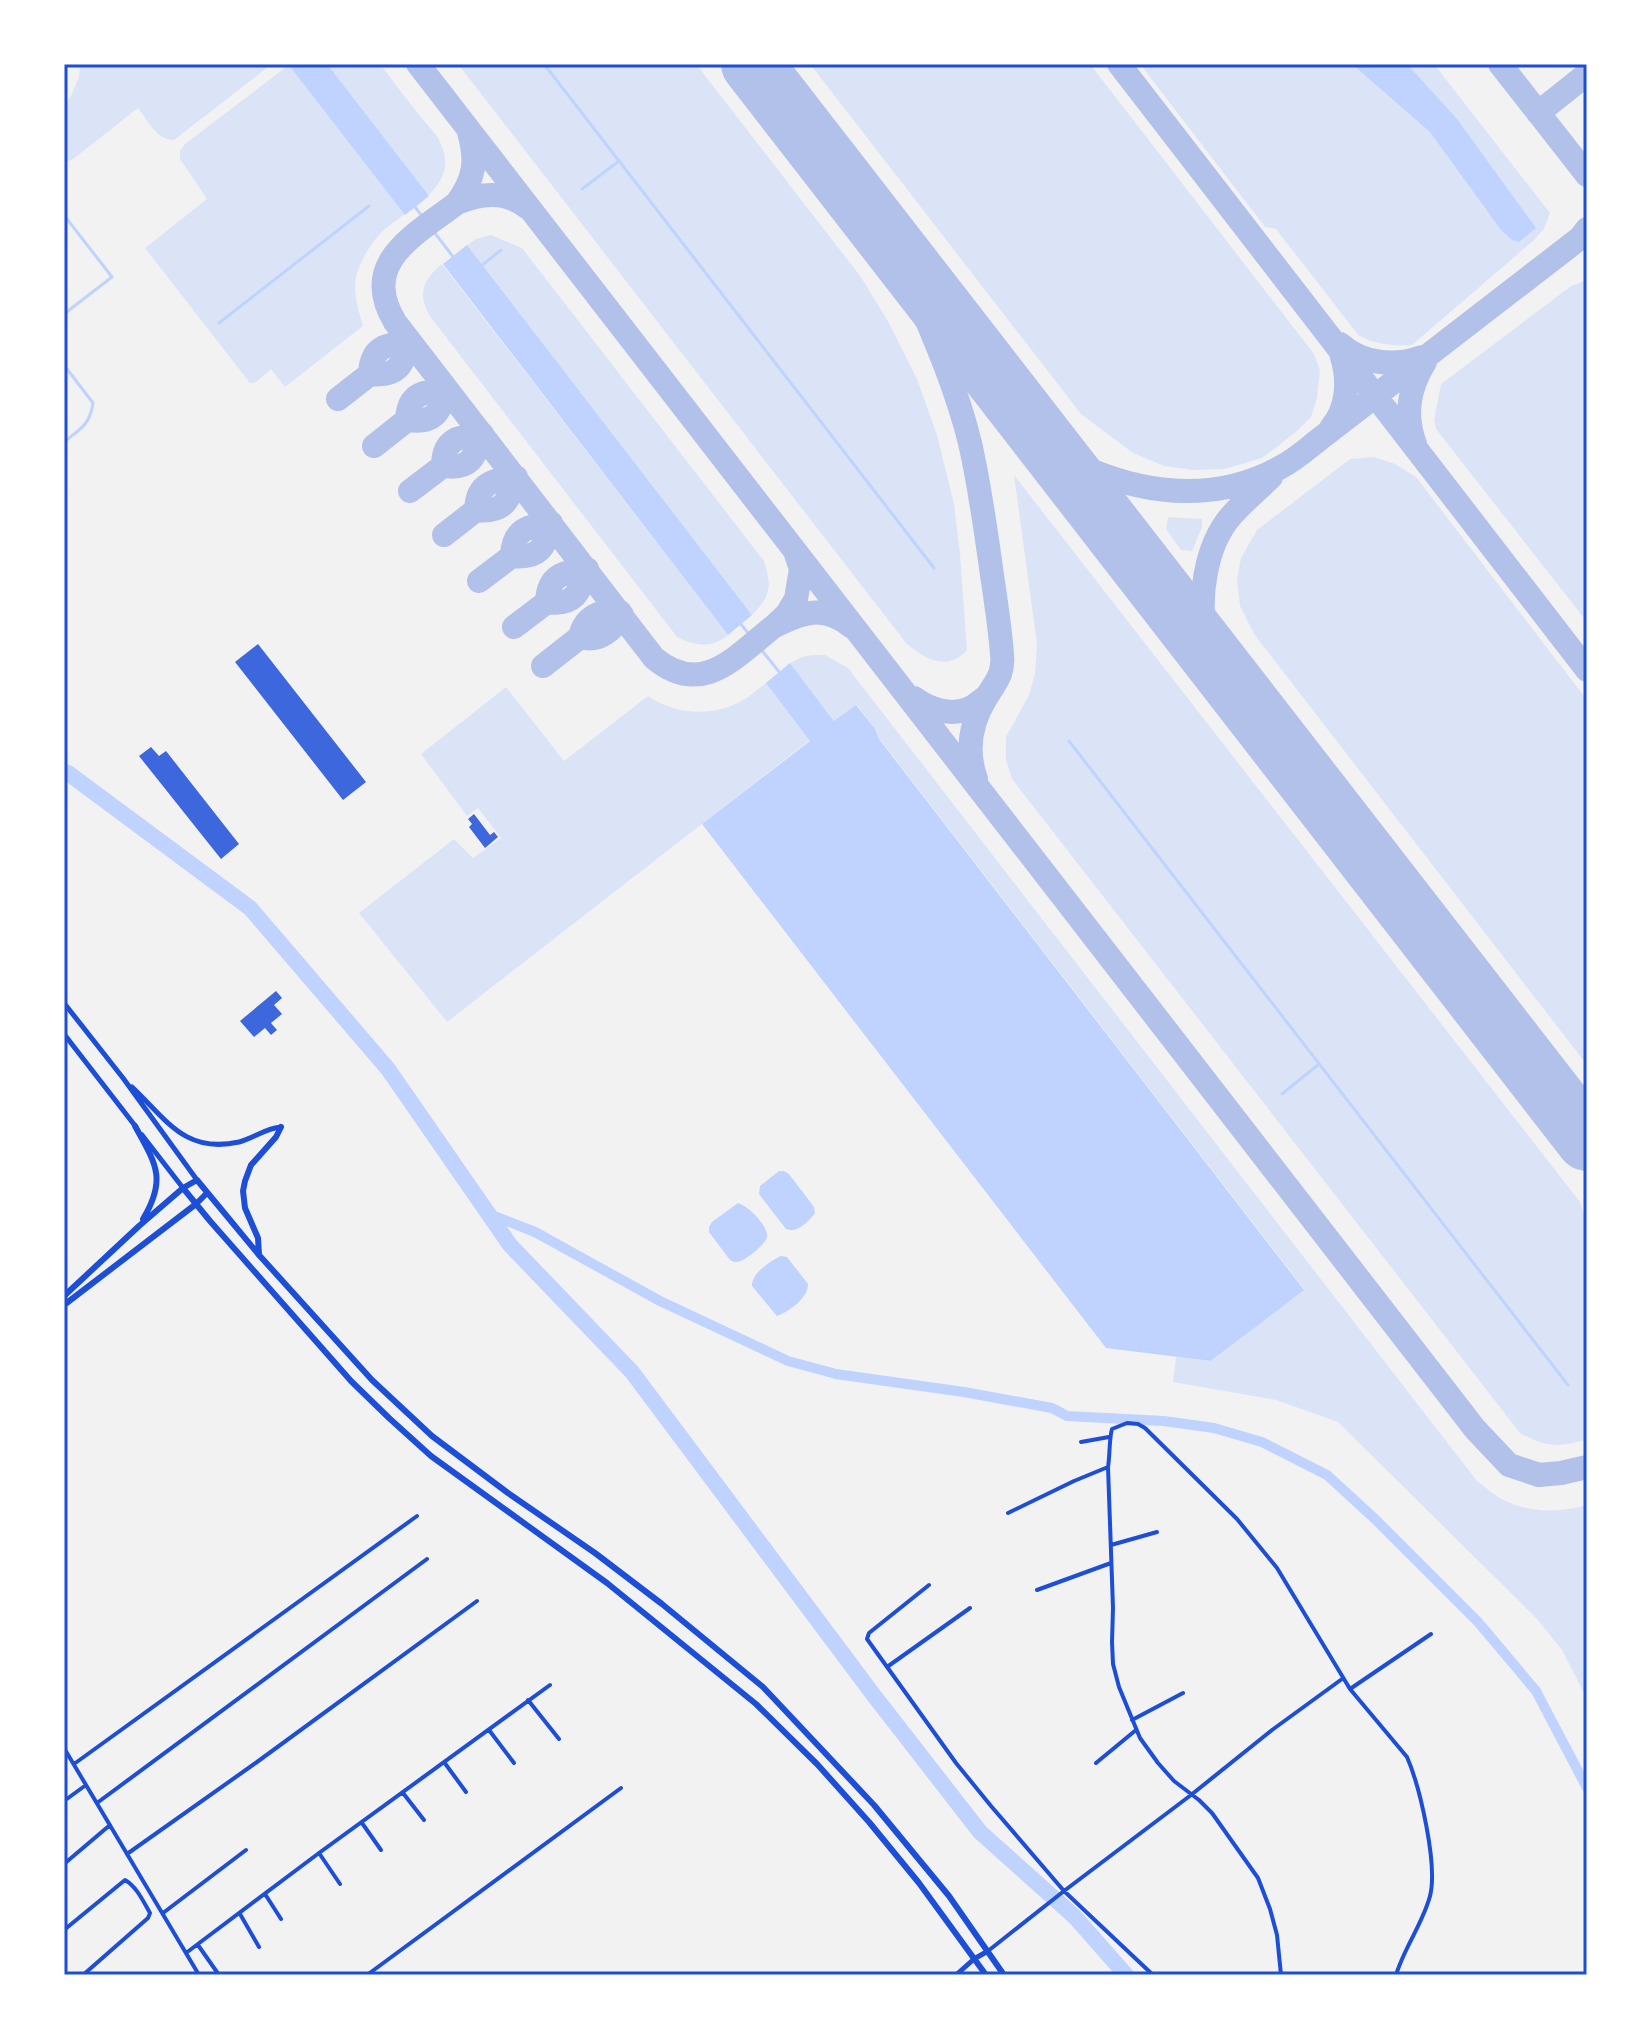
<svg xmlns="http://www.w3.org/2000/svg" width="1651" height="2039" viewBox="0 0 1651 2039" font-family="'Work Sans',sans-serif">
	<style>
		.green { fill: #dbe4f7 }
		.water { fill: #bfd3fe }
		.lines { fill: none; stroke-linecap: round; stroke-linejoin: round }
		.stream { stroke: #bfd3fe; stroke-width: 3 }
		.canal { stroke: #bfd3fe; stroke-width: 10 }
		.river { stroke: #bfd3fe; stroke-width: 16 }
		.taxiway { stroke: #b2c1ea; stroke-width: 24 }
		.runway { stroke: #b2c1ea; stroke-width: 62 }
		.building { fill: #3d67dc }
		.minor { stroke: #1d4ed8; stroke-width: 4 }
		.tertiary { stroke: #1d4ed8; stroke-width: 5 }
		.secondary { stroke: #1d4ed8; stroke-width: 6 }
		.neatline { fill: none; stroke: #1d4ed8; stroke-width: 3 }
	</style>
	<rect width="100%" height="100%" fill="#f2f2f2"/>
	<path class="green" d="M80,64h192l-98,76c-18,0 -26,-20 -36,-32l-66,52 -8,2v-56l7,-10 8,-19z
		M290,64h90c14,18 27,36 41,53 6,8 15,16 19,25 23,47 -36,67 -61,93 -10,11 -20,28 -23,43 -3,16 3,33 7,48l-78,61 -14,-18 -15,13 -6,1 -105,-135 62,-49 -27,-40v-8l5,-7z
		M458,64h238l165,213 28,46 28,56 20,56 17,69 6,50 7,96c-19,22 -43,9 -61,-7z
		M810,64h280l224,290 6,16 -3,28 -6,19 -15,15 -34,26 -37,11 -32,1 -29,-4 -31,-13 -52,-39z
		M1140,64h294l116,149 -6,16 -11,12 -121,104c-20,1 -34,0 -53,-9l-83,-107 -11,-2z
		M491,235l31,13 242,313c8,25 7,35 -12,54l-285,-370 9,-6z
		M442,264l286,371c-17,14 -32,11 -51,2l-245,-318c-15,-23 -11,-38 10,-55z
		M1587,280v342l-151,-193 -2,-9 7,-36 130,-98z
		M1374,457l21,7 21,13 171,223v365l-333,-431 -14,-28 -3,-27 4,-21 16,-28 93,-71z
		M1014,475l566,727 7,24v211l-3,3c-28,8 -38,7 -64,-7l-508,-654 -6,-19v-23l23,-42 6,-21 2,-30z
		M1168,517l34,2v8l-10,24 -11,-1 -15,-21z
		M811,655h14l23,13 629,813c9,6 17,15 27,19 25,13 56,13 83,5v194l-25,-49 -25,-31 -199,-197 -62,-22 -103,-18 3,-25 36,4 92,-72 -425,-551 -4,-9 -18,-24 -22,17 -45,-59 12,-6z
		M766,683l44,57 -363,282 -88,-109 95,-74 19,19 28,-20 -23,-30 -11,8 -46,-62 85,-67 58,74 84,-65c29,20 68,21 97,3 8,-5 14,-11 21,-16z"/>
	<path class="water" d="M288,64h39l102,132 -24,19z
		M1352,64h55l50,55 79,109 -17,14 -7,-2 -11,-10 -71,-98z
		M467,245l285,370 -24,20 -285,-371z
		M790,663l44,58 22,-16 19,24 4,10 425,551 -93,71 -105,-13 -404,-524 108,-83 -44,-58z
		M779,1171h5l5,3 25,33 1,6c-6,8 -18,21 -29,16l-27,-35 1,-8z
		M738,1203c9,2 31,23 29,34 -1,7 -24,26 -31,25 -2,0 -4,-1 -6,-2l-21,-28v-5l3,-5z
		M781,1256l6,1 21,27c0,14 -18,27 -31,32l-25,-30c-1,-12 18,-25 29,-30z"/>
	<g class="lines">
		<path class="stream" d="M544,64l390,504
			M582,189l37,-28
			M415,207l39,51
			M64,217l3,2 45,58 -48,37
			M481,266l20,-16
			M219,323l150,-117
			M64,365l29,38c-3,22 -13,26 -29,39
			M64,490l2,2
			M740,623l40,50
			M1069,741l499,644
			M1282,1094l37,-30"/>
		<path class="canal" d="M489,1214l46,18 125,69 128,60 48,13 128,18 88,16 15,8 97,5 50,7 48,14 65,33 48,44 103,103 58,69 51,97"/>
		<path class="river" d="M64,772l4,1 182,135 138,161 122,176 122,127 240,321 108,139 95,85 51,58"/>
		<path class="taxiway" d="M418,64l1057,1365 34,36 30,10 22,-2 26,-6
			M1119,64l468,606
			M1500,64l87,111
			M1538,113l49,-39
			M469,132c8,29 6,46 -12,71 24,-10 49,-13 71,5
			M457,203c-42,32 -98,59 -62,119l259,336c48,40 81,-1 119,-31
			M897,250c26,63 57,127 73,193 10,44 16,88 22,132 4,27 8,53 10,79 2,21 -6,27 -16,44 -16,26 -20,53 -10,81
			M1340,344c23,20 54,23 82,13
			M338,399l32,-25c1,-27 16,-30 39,-32 -6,24 -12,35 -39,32
			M1331,428c17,-20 18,-47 11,-71
			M1415,444c-11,-30 -6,-56 10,-82
			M1048,445c13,8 27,19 42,25 62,26 131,31 191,-3 14,-7 27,-19 40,-29l259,-200 7,-9
			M374,446l33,-26c1,-26 16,-29 39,-31 -5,24 -13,35 -39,31
			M410,491l33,-25c0,-27 16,-30 39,-32 -7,24 -12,36 -39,32
			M444,535l32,-25c1,-27 17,-30 40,-33 -7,24 -12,36 -40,33
			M795,551l6,18 -5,30 -9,15 -14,13c29,-15 51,-23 79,0
			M479,581l33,-25c1,-27 16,-30 39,-33 -5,25 -13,36 -39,33
			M514,627l33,-25c1,-27 16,-30 40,-33 -8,25 -13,37 -40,33
			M580,637c19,6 33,-7 42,-22
			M543,666l37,-29c4,-20 21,-28 40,-25
			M1220,667c-4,-9 -10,-18 -13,-28 -10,-37 -2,-93 24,-123 12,-14 27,-26 40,-39
			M914,698c15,11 37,19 56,10 5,-2 11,-8 16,-11"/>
		<path class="runway" d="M752,64l835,1076"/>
	</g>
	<path class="building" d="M258,644l108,138 -23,18 -108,-138z
		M151,747l8,9 7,-5 73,93 -18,15 -82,-103z
		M474,814l16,21 4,-3 4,5 -13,11 -16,-21 3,-3 -4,-5z
		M276,991l6,7 -8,7 8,9 -11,9 6,7 -6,5 -6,-7 -11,9 -14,-16z"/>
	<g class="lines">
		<path class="minor" d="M1081,1442l28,-5
			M1008,1513l66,-32 34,-14
			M1111,1545l46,-13
			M929,1585l-60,48 -2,6 89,124 35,43 73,85 89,84
			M1037,1590l74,-27
			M887,1667l83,-59
			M1350,1689l81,-55
			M528,1700l31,39
			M1132,1720l51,-27
			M489,1730l25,33
			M64,1748l135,227
			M444,1762l22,30
			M1096,1763l40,-33
			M74,1764l343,-248
			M403,1793l21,27
			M64,1801l22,-16
			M97,1803l330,-244
			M362,1823l19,27
			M319,1853l21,31
			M127,1854l130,-92 220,-161
			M64,1864l46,-39
			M265,1894l16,25
			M163,1913l83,-63
			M240,1914l19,33
			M64,1930l61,-50c12,7 18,21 25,33l-2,5 -65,57
			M198,1945l21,30
			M988,1951l76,-60 127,-96 81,-65 70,-51
			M186,1953l133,-100 231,-168
			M367,1975l254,-187
			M1281,1975l-4,-40 -7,-26 -12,-31 -46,-65 -13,-13 -25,-19 -16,-18 -18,-25 -21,-51 -6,-23 -1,-22 1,-34 -5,-141c2,-11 1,-28 4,-38l15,-6 11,1 7,4 92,91 40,49 73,121 57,68c13,30 31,108 23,139 -7,27 -26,52 -34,79"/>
		<path class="tertiary" d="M64,1003l59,75 74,102
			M64,1034l72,93
			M132,1087c35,33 53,67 107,55 15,-4 27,-14 42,-15
			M142,1135l41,53
			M956,1975l18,-16 14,-8"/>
		<path class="secondary" d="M135,1126c21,38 32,53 8,93
			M183,1188l27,33 141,160 38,37 42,38 176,127 149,121 61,60 52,58 50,61 67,92
			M259,1255l-1,-17 -13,-30 -2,-17 2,-10 6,-16 25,-28 5,-10
			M64,1296l75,-70 44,-38 14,-8 62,75 113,125 60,56 76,57 87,60 67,51 101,83 111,118 75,91 55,79
			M64,1305l132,-101 11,-11"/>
	</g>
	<rect width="1651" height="2039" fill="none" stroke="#ffffff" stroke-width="132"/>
	<rect x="66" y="66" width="1519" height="1907" class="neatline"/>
</svg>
